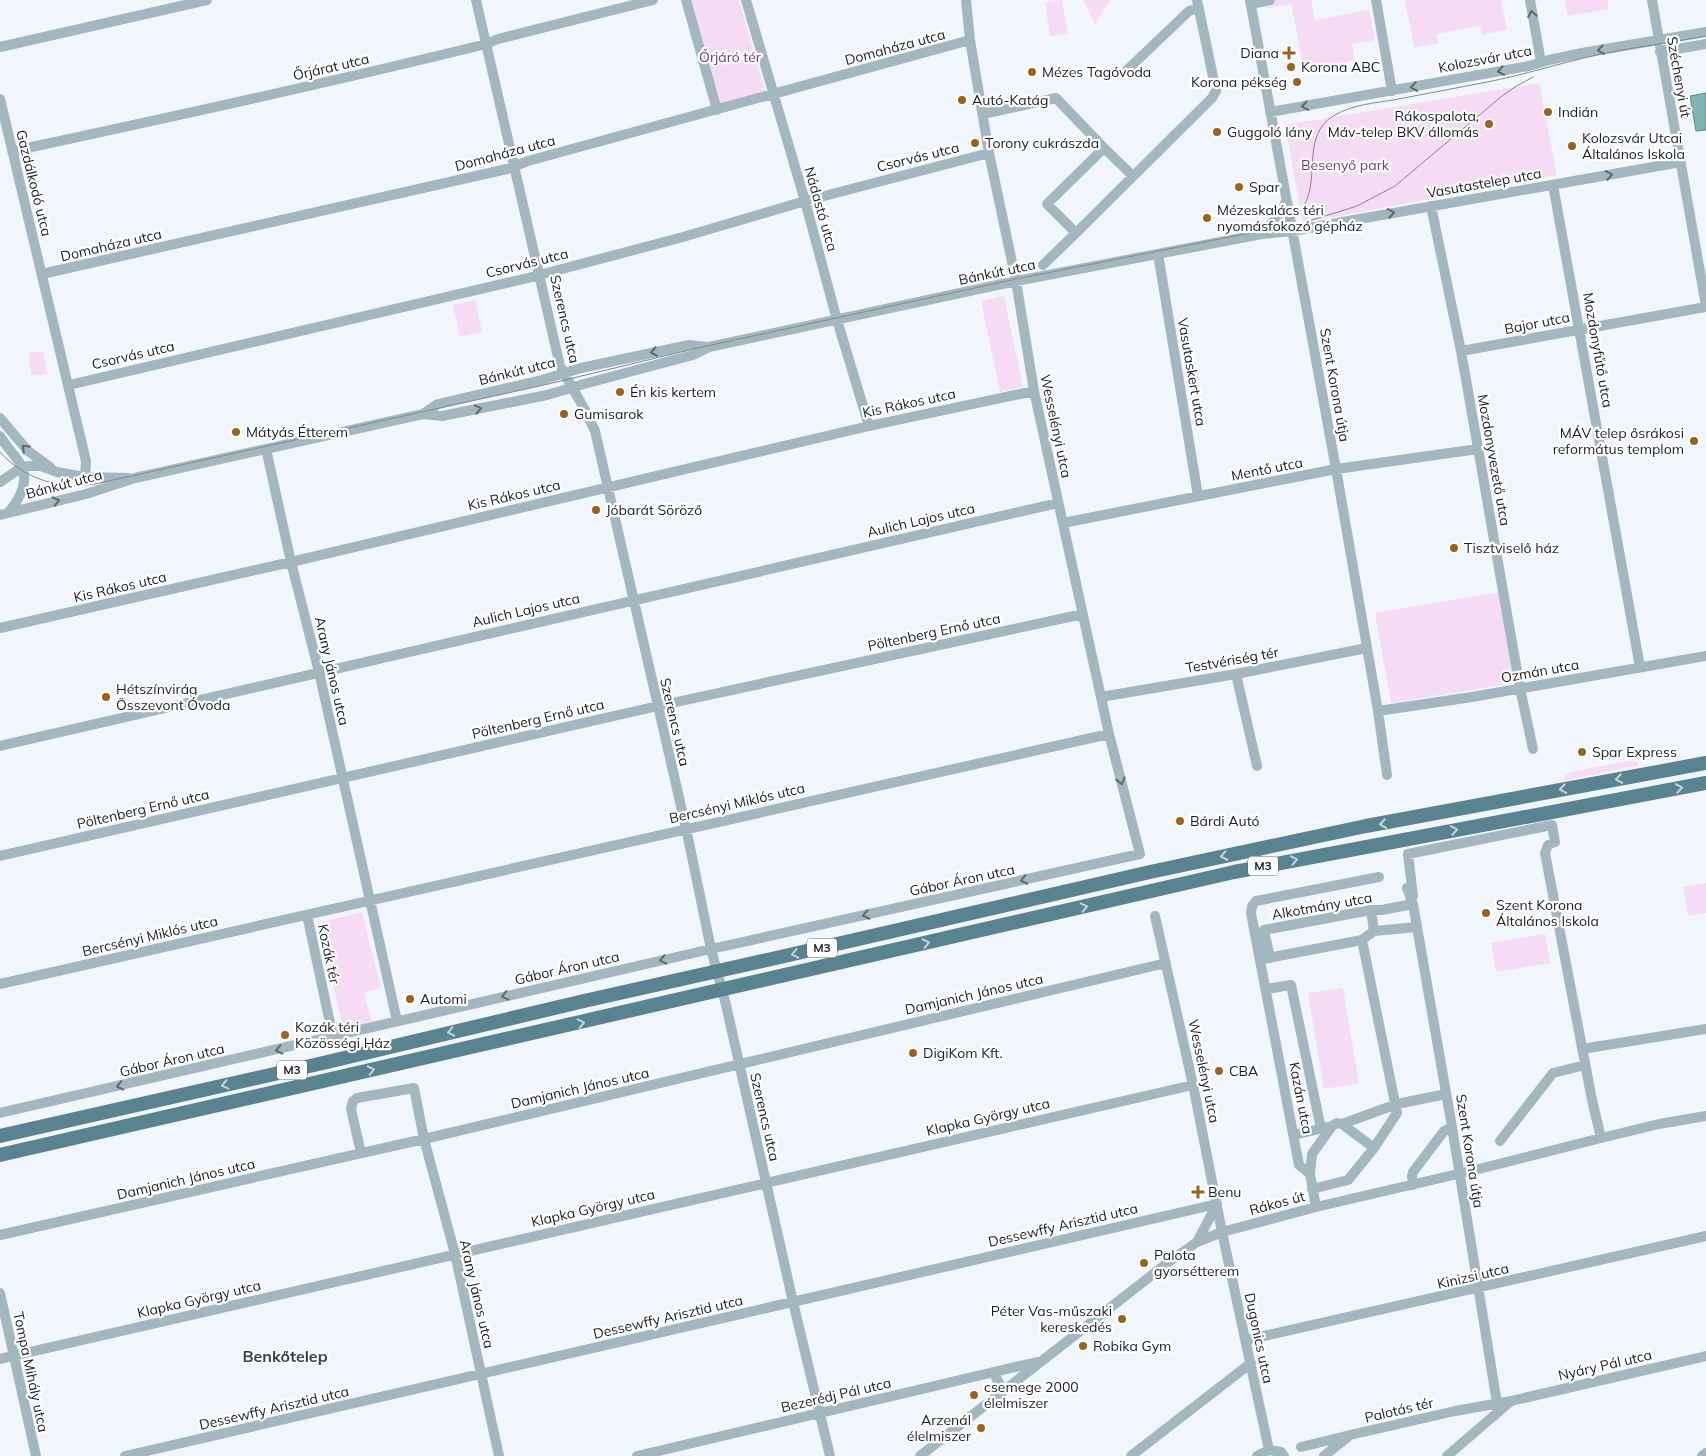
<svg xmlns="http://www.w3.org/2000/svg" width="1706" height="1456" viewBox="0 0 1706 1456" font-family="Mulish,sans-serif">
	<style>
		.green { fill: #f6dbf6 }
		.water { fill: #7db6b1; stroke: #5f8886 }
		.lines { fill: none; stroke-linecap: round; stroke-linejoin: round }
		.minor { stroke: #a2b7c0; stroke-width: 10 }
		.major { stroke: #5a8392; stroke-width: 14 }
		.tram { stroke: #84888e; stroke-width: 1 }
		.oneway { stroke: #5e6a70 }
		.oneway2 { stroke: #c5d4d9 }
		.poi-dot { fill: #9a641d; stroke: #fff; stroke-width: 2 }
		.labels { text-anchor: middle; stroke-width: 4.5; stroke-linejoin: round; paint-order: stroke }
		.shield { fill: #fff; stroke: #5f6164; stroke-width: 1 }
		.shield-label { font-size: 12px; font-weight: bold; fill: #1a1d21 }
		.street-label { font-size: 14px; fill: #1a1d21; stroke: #fff }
		.poi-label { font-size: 14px; fill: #1a1d21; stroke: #fff; text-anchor: start }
		.park-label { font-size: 14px; fill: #6e4270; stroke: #fff }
		.quarter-label { font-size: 16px; font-weight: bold; fill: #3a4049; stroke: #fff }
	</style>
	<rect width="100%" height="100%" fill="#f1f6fd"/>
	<path class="green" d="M689,0h50l26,91 -47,13z
		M1062,0l6,33 -18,3 -5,-33z
		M1083,0h28l-16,24z
		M1267,0h44l4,20 54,-10 6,30 -23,4 3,16 -51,9 -13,-65 -22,4z
		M1405,0h96l6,30 -25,5 -2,-9 -43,8 1,9 -24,5z
		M1565,0h42l2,9 -41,7z
		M1539,83l18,92 -254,48 -18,-98z
		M1004,296l19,91 -23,5 -19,-91z
		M475,300l7,32 -22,5 -7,-32z
		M43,351l4,23 -15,2 -4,-23z
		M1499,592l15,91 -123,20 -16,-90z
		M1628,761l10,1 1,3 -76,16 3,-6 5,-3z
		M1706,883v30l-18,3 -5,-29z
		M362,912l19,76 -17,4 8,31 -28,7 -26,-107z
		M1545,934l5,29 -54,9 -5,-29z
		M1343,988l16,95 -35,6 -16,-96z"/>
	<path class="water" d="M1706,93v37l-10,1 -6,-35z"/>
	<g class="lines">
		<path class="minor" d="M476,0l84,366 25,44 10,21 91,397 25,121 15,56 67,297 37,154
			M686,0l31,110
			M746,0l59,201 32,119 32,106
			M1250,0l86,469 42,242 9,64
			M1376,0l16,91
			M1530,0l11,62
			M1652,0l54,306
			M1251,4l19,-4
			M0,47l207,-47
			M1660,52l46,-8
			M1126,71l63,-60 10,-3
			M0,99l86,362 -1,16
			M1270,112l259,-46 20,-6 33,-7 124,-21
			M983,114l73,-16 48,50
			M13,151c159,-34 316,-68 473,-107l12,-5 155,-39
			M1133,176l-29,-28 -57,56 29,29 136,-135 4,-7 -19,-91
			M1553,185l87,482
			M1431,206l30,145 59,337 13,61
			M1262,234l20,-23 4,-10
			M1158,254l40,242
			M1043,265l33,-32
			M42,274l465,-105 21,-8 442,-121
			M1461,351l245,-44
			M69,385l459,-107 155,-41 122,-36 184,-48
			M423,414l15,-10 104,-24 39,-12 108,-23 18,2
			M0,418l28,33 22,16
			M0,436c5,9 13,17 19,26 12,18 1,37 -11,51
			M266,449l25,113 28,110 78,349
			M0,482l22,-15 8,-1h11l16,6 28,5 44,1
			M0,515l86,-21 49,-16 288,-64 19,2 105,-21 37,-11 109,-29 16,-8 307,-66 246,-47 30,-3 389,-69
			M1063,523l273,-54 142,-20
			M0,628l291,-66 578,-136 165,-35
			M1236,674l21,92
			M1101,697l135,-23 131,-26
			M1378,711l94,-14 234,-41
			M0,746l1058,-243
			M0,856l658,-150 425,-92
			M1407,888l6,16 39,223 45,276
			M1413,896l-5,-42 144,-29 3,17 -7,3 -3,8 47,247 9,38
			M1371,910l3,21
			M307,915l26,122
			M1155,916l38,169 29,147 47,218
			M1270,958l-6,-28 107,-20h11l31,-6
			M1263,959l99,-19 12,-9 43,-4
			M0,984l1109,-250
			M1266,989l25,-4 30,144
			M1582,1049l124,-20
			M0,1113l711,-164 429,-95 -31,-120 -75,-343 -18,-110 -27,-128 -19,-113 -4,-40
			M1342,1124l32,24
			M1294,1135l38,-9 5,-3 5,1 55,-20 49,-10
			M1500,1141l53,-68 32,-8
			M361,1153l-10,-44 2,-8 4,-3 57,-10 10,51 31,115 44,202
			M1310,1174l2,-20 20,-28
			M1413,1185l-1,-9 1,-4 31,-41 8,-4
			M1312,1189l36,-9 26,-32 23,-35 -35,-173
			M1316,1207l-6,-33 -11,-9 -48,-252 1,-7 4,-5 123,-24
			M0,1235l424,-96 742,-176
			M1197,1242l20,-38
			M0,1293l36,163
			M1246,1340l460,-104
			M0,1359l1193,-274
			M994,1374l5,9v12
			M1511,1401l195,-45
			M1350,1435l105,-24 56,-10 -64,55
			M1301,1447l49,-12 -26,21
			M1269,1450l12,2 3,4
			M125,1456l1092,-252
			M637,1456l400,-94
			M920,1456l250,-195 27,-19 25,-10 94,-25 159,-37 126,-32 58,-14 47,-8
			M1131,1456l120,-93
			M1257,1456l12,-6
			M1702,1456l4,-3"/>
		<path class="major" d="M0,1136l323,-73 261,-62 192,-43 374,-86 216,-46 340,-63
			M0,1155l1234,-283 472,-89"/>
		<path class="tram" d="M1277,231l80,-25 38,-20 107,-90 13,-9 18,-10
			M0,452c24,27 60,38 95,32l449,-99 158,-38 314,-68 229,-45c18,-4 36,-7 50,-18 32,-26 1,-80 40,-101 17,-10 39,-12 58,-15 32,-6 63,-12 94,-18 37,-7 73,-19 110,-27 36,-8 73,-12 109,-19"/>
	</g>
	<defs><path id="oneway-chevron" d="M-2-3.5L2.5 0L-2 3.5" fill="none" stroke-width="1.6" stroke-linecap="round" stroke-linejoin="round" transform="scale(1.25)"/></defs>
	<g class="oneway">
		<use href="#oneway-chevron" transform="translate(1532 14) rotate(-100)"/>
		<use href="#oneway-chevron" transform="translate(1601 50) rotate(170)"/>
		<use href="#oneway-chevron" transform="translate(1501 71) rotate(170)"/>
		<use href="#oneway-chevron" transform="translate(1414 87) rotate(170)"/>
		<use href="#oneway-chevron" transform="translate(1305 106) rotate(170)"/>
		<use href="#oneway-chevron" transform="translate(1609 175) rotate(-10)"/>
		<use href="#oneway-chevron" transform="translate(1391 213) rotate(-10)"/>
		<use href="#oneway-chevron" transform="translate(654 352) rotate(169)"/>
		<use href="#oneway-chevron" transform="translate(478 409) rotate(-11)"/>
		<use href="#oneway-chevron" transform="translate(25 448) rotate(-136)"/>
		<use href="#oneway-chevron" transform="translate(56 501) rotate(-14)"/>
		<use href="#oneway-chevron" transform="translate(1121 781) rotate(76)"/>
		<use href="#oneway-chevron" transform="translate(1024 880) rotate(168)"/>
		<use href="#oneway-chevron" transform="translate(866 915) rotate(168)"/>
		<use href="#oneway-chevron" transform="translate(663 960) rotate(167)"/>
		<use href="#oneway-chevron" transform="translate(505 996) rotate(167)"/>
		<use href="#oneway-chevron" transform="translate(279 1050) rotate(167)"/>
		<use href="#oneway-chevron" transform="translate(120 1086) rotate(167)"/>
	</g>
	<g class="oneway2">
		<use href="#oneway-chevron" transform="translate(1619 779) rotate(170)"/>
		<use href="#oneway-chevron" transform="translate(1679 788) rotate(-10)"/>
		<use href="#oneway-chevron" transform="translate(1563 789) rotate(170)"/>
		<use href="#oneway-chevron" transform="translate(1383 824) rotate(171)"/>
		<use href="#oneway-chevron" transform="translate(1454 830) rotate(-10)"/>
		<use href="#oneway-chevron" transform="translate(1224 856) rotate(168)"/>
		<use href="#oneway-chevron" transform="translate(1294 860) rotate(-11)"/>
		<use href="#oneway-chevron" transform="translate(1084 907) rotate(-13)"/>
		<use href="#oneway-chevron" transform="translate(926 943) rotate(-13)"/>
		<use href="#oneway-chevron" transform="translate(795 954) rotate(167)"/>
		<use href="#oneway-chevron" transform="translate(581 1023) rotate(-13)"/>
		<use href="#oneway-chevron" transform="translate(451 1032) rotate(167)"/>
		<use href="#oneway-chevron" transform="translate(371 1070) rotate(-13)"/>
		<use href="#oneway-chevron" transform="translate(225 1085) rotate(167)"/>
	</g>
	<g class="poi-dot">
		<path d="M1286.5 45.5h5v5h5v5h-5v5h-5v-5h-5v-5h5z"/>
		<circle cx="1291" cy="67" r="5"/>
		<circle cx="1032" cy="72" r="5"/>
		<circle cx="1297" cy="82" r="5"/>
		<circle cx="962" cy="100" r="5"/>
		<circle cx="1548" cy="112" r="5"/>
		<circle cx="1489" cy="124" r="5"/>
		<circle cx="1217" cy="132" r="5"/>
		<circle cx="975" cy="143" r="5"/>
		<circle cx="1572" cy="146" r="5"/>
		<circle cx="1239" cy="187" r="5"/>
		<circle cx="1207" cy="218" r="5"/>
		<circle cx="620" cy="392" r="5"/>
		<circle cx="564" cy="414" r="5"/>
		<circle cx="236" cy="432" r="5"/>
		<circle cx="1694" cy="441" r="5"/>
		<circle cx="596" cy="510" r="5"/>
		<circle cx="1454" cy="548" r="5"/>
		<circle cx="106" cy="697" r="5"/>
		<circle cx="1582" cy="752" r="5"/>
		<circle cx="1180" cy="821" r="5"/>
		<circle cx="1486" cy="913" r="5"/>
		<circle cx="410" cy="999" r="5"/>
		<circle cx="285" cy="1035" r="5"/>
		<circle cx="913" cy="1053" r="5"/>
		<circle cx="1219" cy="1071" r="5"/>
		<path d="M1195.5 1184.5h5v5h5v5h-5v5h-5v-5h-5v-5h5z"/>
		<circle cx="1144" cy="1263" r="5"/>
		<circle cx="1122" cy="1319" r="5"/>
		<circle cx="1083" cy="1346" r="5"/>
		<circle cx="974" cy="1395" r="5"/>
		<circle cx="981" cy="1428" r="5"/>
	</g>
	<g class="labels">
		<g class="shield">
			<rect x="1248" y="856.5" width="30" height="19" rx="4"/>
			<rect x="807" y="938.5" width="30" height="19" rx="4"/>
			<rect x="277" y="1060.5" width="30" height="19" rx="4"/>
		</g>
		<g class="shield-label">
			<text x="1263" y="870">M3</text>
			<text x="822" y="952">M3</text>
			<text x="292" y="1074">M3</text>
		</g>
		<g class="street-label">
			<text transform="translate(895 47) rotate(-15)" y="5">Domaháza utca</text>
			<text transform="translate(1485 59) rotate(-11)" y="5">Kolozsvár utca</text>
			<text transform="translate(331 67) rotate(-13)" y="5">Őrjárat utca</text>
			<text transform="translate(1679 77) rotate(80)" y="5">Széchenyi út</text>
			<text transform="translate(505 153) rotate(-15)" y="5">Domaháza utca</text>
			<text transform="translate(918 157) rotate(-14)" y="5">Csorvás utca</text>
			<text transform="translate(34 183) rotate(76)" y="5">Gazdálkodó utca</text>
			<text transform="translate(1484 183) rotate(-10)" y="5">Vasutastelep utca</text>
			<text transform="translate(821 209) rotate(74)" y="5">Nádastó utca</text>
			<text transform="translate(111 245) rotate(-13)" y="5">Domaháza utca</text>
			<text transform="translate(527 263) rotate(-14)" y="5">Csorvás utca</text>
			<text transform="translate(997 272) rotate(-12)" y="5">Bánkút utca</text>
			<text transform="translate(565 319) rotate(77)" y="5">Szerencs utca</text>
			<text transform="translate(1537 323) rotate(-11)" y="5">Bajor utca</text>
			<text transform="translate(1598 350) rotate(80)" y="5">Mozdonyfűtő utca</text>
			<text transform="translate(133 355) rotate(-13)" y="5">Csorvás utca</text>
			<text transform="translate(517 371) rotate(-14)" y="5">Bánkút utca</text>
			<text transform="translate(1192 372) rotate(80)" y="5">Vasutaskert utca</text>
			<text transform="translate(1335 385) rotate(80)" y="5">Szent Korona útja</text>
			<text transform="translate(909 403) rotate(-12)" y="5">Kis Rákos utca</text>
			<text transform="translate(1056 426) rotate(78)" y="5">Wesselényi utca</text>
			<text transform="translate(1494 460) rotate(80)" y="5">Mozdonyvezető utca</text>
			<text transform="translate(1267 469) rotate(-11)" y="5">Mentő utca</text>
			<text transform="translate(64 484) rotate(-15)" y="5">Bánkút utca</text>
			<text transform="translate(514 495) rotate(-13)" y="5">Kis Rákos utca</text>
			<text transform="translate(921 520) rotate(-13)" y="5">Aulich Lajos utca</text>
			<text transform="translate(120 587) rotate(-13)" y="5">Kis Rákos utca</text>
			<text transform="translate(526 610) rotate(-13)" y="5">Aulich Lajos utca</text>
			<text transform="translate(934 632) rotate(-12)" y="5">Pöltenberg Ernő utca</text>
			<text transform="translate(1232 660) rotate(-10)" y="5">Testvériség tér</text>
			<text transform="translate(332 671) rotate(77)" y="5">Arany János utca</text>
			<text transform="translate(1540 671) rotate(-10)" y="5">Ozmán utca</text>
			<text transform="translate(538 719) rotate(-13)" y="5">Pöltenberg Ernő utca</text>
			<text transform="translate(675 722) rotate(77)" y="5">Szerencs utca</text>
			<text transform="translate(737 803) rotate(-13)" y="5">Bercsényi Miklós utca</text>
			<text transform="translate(143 809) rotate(-13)" y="5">Pöltenberg Ernő utca</text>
			<text transform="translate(962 880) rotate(-12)" y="5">Gábor Áron utca</text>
			<text transform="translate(1322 906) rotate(-10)" y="5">Alkotmány utca</text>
			<text transform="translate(150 936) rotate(-13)" y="5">Bercsényi Miklós utca</text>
			<text transform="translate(329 954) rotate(78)" y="5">Kozák tér</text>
			<text transform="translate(567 968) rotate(-13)" y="5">Gábor Áron utca</text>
			<text transform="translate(974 994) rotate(-13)" y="5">Damjanich János utca</text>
			<text transform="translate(172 1060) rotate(-13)" y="5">Gábor Áron utca</text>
			<text transform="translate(1204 1071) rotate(78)" y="5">Wesselényi utca</text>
			<text transform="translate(580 1088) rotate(-13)" y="5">Damjanich János utca</text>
			<text transform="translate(1301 1098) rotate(79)" y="5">Kazán utca</text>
			<text transform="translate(765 1117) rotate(77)" y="5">Szerencs utca</text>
			<text transform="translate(988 1117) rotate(-13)" y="5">Klapka György utca</text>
			<text transform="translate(1470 1151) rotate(81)" y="5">Szent Korona útja</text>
			<text transform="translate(186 1179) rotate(-13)" y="5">Damjanich János utca</text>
			<text transform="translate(1277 1203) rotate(-15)" y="5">Rákos út</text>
			<text transform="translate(593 1208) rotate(-13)" y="5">Klapka György utca</text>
			<text transform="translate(1063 1225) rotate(-13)" y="5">Dessewffy Arisztid utca</text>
			<text transform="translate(1473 1276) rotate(-13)" y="5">Kinizsi utca</text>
			<text transform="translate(477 1294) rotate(77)" y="5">Arany János utca</text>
			<text transform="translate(199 1299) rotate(-13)" y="5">Klapka György utca</text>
			<text transform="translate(668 1317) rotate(-13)" y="5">Dessewffy Arisztid utca</text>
			<text transform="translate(1259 1338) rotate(78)" y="5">Dugonics utca</text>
			<text transform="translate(1605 1365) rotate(-13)" y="5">Nyáry Pál utca</text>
			<text transform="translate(31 1372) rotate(78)" y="5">Tompa Mihály utca</text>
			<text transform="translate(836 1395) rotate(-13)" y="5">Bezerédj Pál utca</text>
			<text transform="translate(274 1408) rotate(-13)" y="5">Dessewffy Arisztid utca</text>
			<text transform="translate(1399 1410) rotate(-13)" y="5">Palotás tér</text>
		</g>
		<g class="poi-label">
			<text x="1279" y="58" text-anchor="end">Diana</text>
			<text x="1301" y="72">Korona ABC</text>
			<text x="1042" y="77">Mézes Tagóvoda</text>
			<text x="1287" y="87" text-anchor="end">Korona pékség</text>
			<text x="972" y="105">Autó-Katág</text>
			<text x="1558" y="117">Indián</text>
			<text x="1479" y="121" text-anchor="end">Rákospalota,<tspan x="1479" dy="16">Máv-telep BKV állomás</tspan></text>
			<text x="1227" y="137">Guggoló lány</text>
			<text x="1582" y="143">Kolozsvár Utcai<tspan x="1582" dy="16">Általános Iskola</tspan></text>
			<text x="985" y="148">Torony cukrászda</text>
			<text x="1249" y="192">Spar</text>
			<text x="1217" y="215">Mézeskalács téri<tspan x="1217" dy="16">nyomásfokozó gépház</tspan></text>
			<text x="630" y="397">Én kis kertem</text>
			<text x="574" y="419">Gumisarok</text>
			<text x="246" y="437">Mátyás Étterem</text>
			<text x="1684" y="438" text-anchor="end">MÁV telep ősrákosi<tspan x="1684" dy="16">református templom</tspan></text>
			<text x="606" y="515">Jóbarát Söröző</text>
			<text x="1464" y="553">Tisztviselő ház</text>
			<text x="116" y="694">Hétszínvirág<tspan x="116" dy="16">Összevont Óvoda</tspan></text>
			<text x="1592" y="757">Spar Express</text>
			<text x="1190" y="826">Bárdi Autó</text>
			<text x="1496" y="910">Szent Korona<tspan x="1496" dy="16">Általános Iskola</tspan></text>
			<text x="420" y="1004">Automi</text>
			<text x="295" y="1032">Kozák téri<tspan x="295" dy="16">Közösségi Ház</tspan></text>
			<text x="923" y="1058">DigiKom Kft.</text>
			<text x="1229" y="1076">CBA</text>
			<text x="1208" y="1197">Benu</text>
			<text x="1154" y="1260">Palota<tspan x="1154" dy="16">gyorsétterem</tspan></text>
			<text x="1112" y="1316" text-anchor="end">Péter Vas-műszaki<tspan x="1112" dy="16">kereskedés</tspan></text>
			<text x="1093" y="1351">Robika Gym</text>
			<text x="984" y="1392">csemege 2000<tspan x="984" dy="16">élelmiszer</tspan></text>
			<text x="971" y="1425" text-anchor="end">Arzenál<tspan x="971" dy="16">élelmiszer</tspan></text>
		</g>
		<g class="park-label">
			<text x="730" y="62">Őrjáró tér</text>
			<text x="1345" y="170">Besenyő park</text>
		</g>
		<g class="quarter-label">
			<text x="285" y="1362">Benkőtelep</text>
		</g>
	</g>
</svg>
